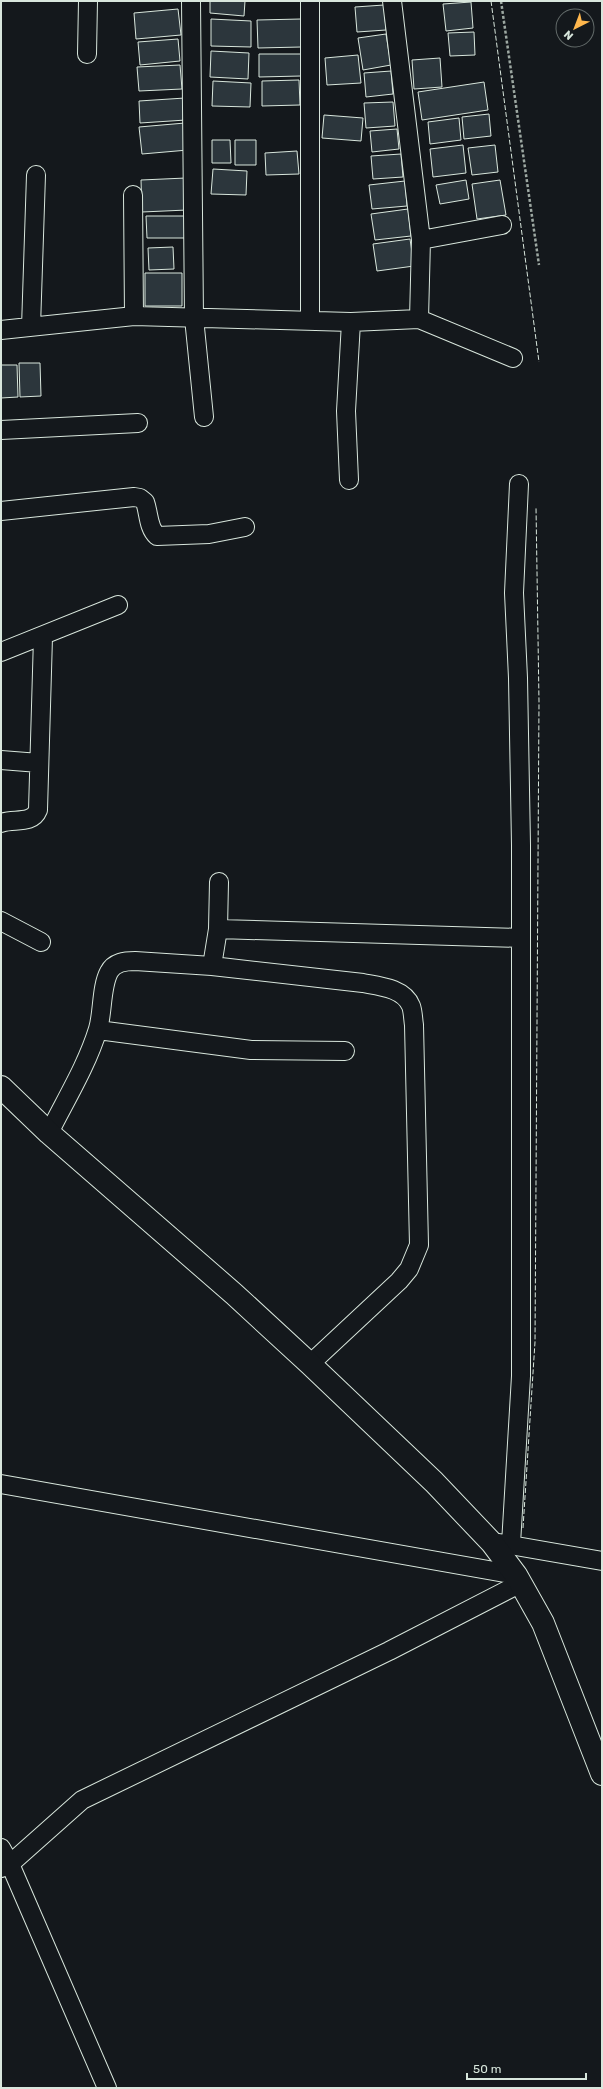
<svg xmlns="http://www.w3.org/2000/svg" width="603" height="2089" viewBox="0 0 603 2089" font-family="Rubik,sans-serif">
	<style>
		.building { fill: #2c363c; stroke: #d8e6dc }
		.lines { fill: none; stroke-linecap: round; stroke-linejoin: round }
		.minor-casing { stroke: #d8e6dc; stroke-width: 20 }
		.major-casing { stroke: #d8e6dc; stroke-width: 24 }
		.path { stroke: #9da8a2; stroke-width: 2.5; stroke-dasharray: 3 2; stroke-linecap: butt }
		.minor { stroke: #14181c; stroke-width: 18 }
		.major { stroke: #14181c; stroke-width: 22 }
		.fence { stroke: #d8e6dc; stroke-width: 1; stroke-dasharray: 5 2; stroke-linecap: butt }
	</style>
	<rect width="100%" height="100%" fill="#14181c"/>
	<path class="building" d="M210,1h35l-1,15 -34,-3z
		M471,2l2,26 -27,3 -3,-27z
		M384,5l2,25 -29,2 -2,-25z
		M178,9l3,26 -45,4 -2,-26z
		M211,19l40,2v26l-40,-1z
		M301,19v28l-43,1 -1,-28z
		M474,32l1,23 -25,1 -2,-23z
		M386,34l5,31 -28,5 -5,-32z
		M178,39l2,22 -40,4 -2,-23z
		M211,51l38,2 -1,26 -38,-2z
		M259,54h42v22l-42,1z
		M358,55l3,28 -34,2 -2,-27z
		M440,58l2,29 -28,2 -2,-29z
		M180,65l2,24 -43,2 -2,-24z
		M391,71l2,23 -27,3 -2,-24z
		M299,80l1,25 -38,1v-25z
		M213,81l38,2 -1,24 -38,-1z
		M484,82l4,28 -66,10 -4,-28z
		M185,98l1,22 -46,3 -1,-22z
		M393,102l2,24 -29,2 -2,-25z
		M489,114l2,22 -27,3 -2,-22z
		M324,115l39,3 -2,23 -39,-3z
		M459,118l2,22 -31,4 -2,-22z
		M185,123l3,27 -46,4 -3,-27z
		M397,129l2,20 -27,3 -2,-21z
		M212,140h18l1,23h-19z
		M235,140h21v25h-21z
		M463,145l3,28 -33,4 -3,-28z
		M495,145l3,27 -26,3 -4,-27z
		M297,151l2,23 -33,1 -1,-22z
		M401,154l2,23 -30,2 -2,-23z
		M213,169l34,2 -1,24 -35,-1z
		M186,178l1,32 -45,2 -1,-32z
		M466,180l3,19 -29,5 -4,-19z
		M500,180l6,35 -29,4 -5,-35z
		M405,181l2,25 -35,3 -3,-24z
		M408,209l3,27 -36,4 -4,-26z
		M146,216h41v22h-40z
		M410,239l4,27 -37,5 -4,-27z
		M173,247l1,22 -25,1 -1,-22z
		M145,273h37v33h-37z
		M19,363h21l1,33 -21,1z
		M1,365h16l1,32 -17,1z"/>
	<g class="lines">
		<g class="minor-casing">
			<path id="minor" d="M191,1l3,317 10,99
				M392,1l29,239 -2,79
				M87,54l1,-53
				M133,195l1,121
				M421,240l81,-15
				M310,321v-320
				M31,327l5,-152
				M1,330l133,-14 217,6 68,-3 94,39
				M1,430l137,-7
				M349,480l-3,-69 5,-89
				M1,511l133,-14 6,1 5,4c4,11 3,26 12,34l52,-2 36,-7
				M1,652l117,-47
				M1,760l38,3
				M1,823c12,-5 31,2 37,-13l5,-173
				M1,921l40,21
				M218,929l303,9
				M212,966l6,-37 1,-47
				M98,1030l153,20 94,1
				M49,1133c17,-34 38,-68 49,-104 5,-17 3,-42 11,-57 5,-10 16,-11 26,-11l77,5 151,17c16,3 41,5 48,23 2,5 2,13 3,19l5,220 -10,24 -10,12 -89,83
				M1,1484l515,91
				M499,1543l103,18
				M511,1544l10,-168v-531l-3,-167 -4,-85 5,-109
				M1,1848l9,16 97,224
				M1,1868l9,-4 72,-64 307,-149 132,-68"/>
		</g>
		<g class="major-casing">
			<path id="major" d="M1,1087l48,46 185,161 76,70 124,118 58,61 24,32 27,48 59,151"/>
		</g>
		<path class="path" d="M501,1l38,264"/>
		<use href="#minor" class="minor"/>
		<use href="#major" class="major"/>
		<path class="fence" d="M491,1l48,361
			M523,1528l12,-186 4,-640 -3,-195"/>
	</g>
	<rect width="603" height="2089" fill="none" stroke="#d8e6dc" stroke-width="4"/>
	<g transform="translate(575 28) rotate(222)"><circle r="19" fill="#14181c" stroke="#626a69"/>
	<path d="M0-3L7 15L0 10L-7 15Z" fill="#ffb74d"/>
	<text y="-6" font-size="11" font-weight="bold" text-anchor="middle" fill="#d8e6dc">N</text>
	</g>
	<path d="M467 2073v6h119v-6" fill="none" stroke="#d8e6dc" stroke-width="2"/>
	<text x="473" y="2073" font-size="12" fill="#d8e6dc" stroke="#14181c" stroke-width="3" paint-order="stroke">50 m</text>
</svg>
